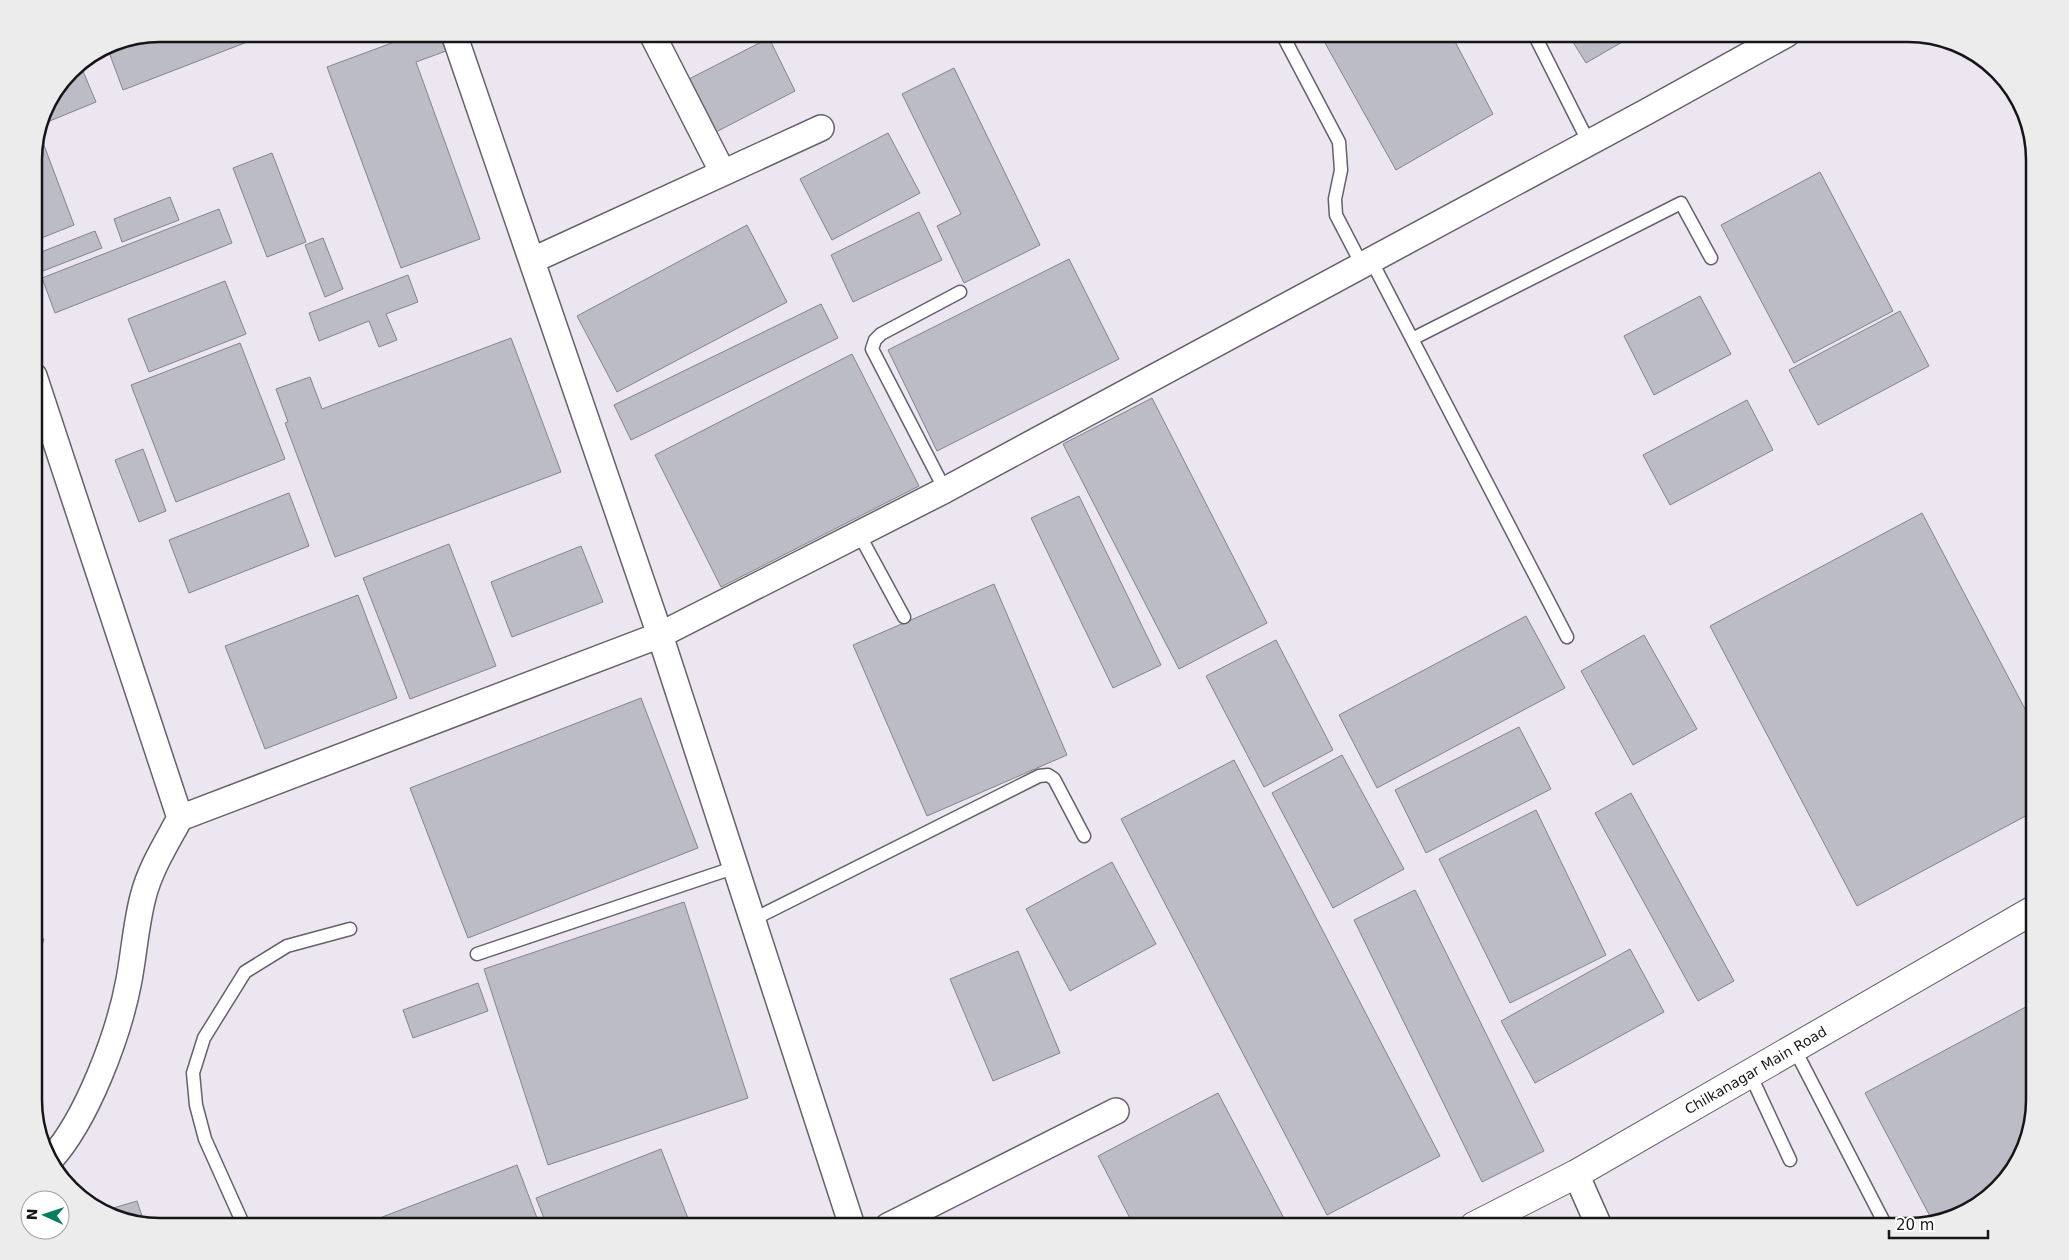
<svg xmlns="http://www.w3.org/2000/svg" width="2069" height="1260" viewBox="0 0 2069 1260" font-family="'DejaVu Sans',sans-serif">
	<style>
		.building { fill: #bbbcc5; stroke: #83848d }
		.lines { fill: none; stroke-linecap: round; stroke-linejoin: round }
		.service-casing { stroke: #656169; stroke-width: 15 }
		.minor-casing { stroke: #656169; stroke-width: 28 }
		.secondary-casing { stroke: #656169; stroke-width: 30 }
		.service { stroke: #fff; stroke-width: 12 }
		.minor { stroke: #fff; stroke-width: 25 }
		.secondary { stroke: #fff; stroke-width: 28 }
		.labels { text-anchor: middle; stroke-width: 4; stroke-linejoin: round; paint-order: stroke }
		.street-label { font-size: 14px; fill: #171519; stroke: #fff }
		.rim { fill: none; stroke: #171519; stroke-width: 2.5 }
	</style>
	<rect width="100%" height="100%" fill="#ebe6f0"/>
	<path class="building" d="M160,34h108l-145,56 -16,-43 5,-4z
		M416,34h23l7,17 -30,11 64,177 -79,29 -74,-201z
		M1320,34h131l42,80 -97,56z
		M1568,34h68l-50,29z
		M769,38l26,53 -79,41 -27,-53z
		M80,64l16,38 -56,23 3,-14 28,-40z
		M954,68l86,177 -76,38 -27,-57 24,-12 -59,-120z
		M39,132l35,93 -40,16v-89z
		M888,133l32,60 -88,47 -32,-61z
		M272,153l34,89 -39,15 -34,-89z
		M1820,172l73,139 -99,52 -73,-138z
		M170,197l9,23 -57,22 -8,-23z
		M219,209l13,34 -177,70 -13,-35z
		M919,212l23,48 -89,42 -22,-47z
		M747,225l40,77 -170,90 -40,-76z
		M95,231l7,17 -59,23 -7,-17z
		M323,238l20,51 -18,8 -20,-52z
		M1069,259l50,100 -182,92 -49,-101z
		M408,275l10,27 -32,12 11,26 -18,7 -10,-26 -50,20 -10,-28z
		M225,281l21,53 -97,38 -21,-53z
		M1700,296l31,58 -77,41 -30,-59z
		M821,304l17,34 -207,102 -17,-35z
		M1900,311l29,55 -111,59 -29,-55z
		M511,338l50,134 -226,85 -50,-134 3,-1 -12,-33 34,-12 12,32z
		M240,343l45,116 -109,43 -45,-117z
		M852,354l67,132 -198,101 -66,-132z
		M1152,398l115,225 -88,46 -116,-225z
		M1747,400l26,50 -103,55 -27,-50z
		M143,449l23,62 -27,11 -24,-62z
		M289,493l20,53 -120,47 -20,-53z
		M1079,496l82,169 -48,23 -82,-170z
		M1922,513l113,215v83l-178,95 -147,-280z
		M449,544l47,122 -86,33 -47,-121z
		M581,546l22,56 -91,35 -21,-55z
		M994,584l73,171 -140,61 -74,-171z
		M358,595l39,103 -132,51 -40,-103z
		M1526,616l39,72 -188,100 -38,-73z
		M1644,635l53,94 -64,36 -52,-94z
		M1276,640l57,110 -69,37 -58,-111z
		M641,698l57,150 -230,90 -58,-150z
		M1519,727l32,62 -125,64 -31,-63z
		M1342,755l62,114 -71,39 -61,-115z
		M1234,760l206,396 -113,59 -206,-396z
		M1631,793l103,188 -36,20 -103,-188z
		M1536,810l70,145 -96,48 -71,-144z
		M1112,862l44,82 -86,47 -44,-82z
		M1415,890l129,261 -62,31 -128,-262z
		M684,902l64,196 -200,67 -64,-196z
		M34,936l10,3 -10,30z
		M1630,949l34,63 -129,71 -34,-62z
		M1018,951l42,102 -67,28 -43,-102z
		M478,983l10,28 -75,27 -10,-28z
		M2035,1002v98l-17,63 -46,46 -40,11 -67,-127z
		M1218,1093l70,133h-154l-36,-70z
		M661,1149l30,77h-144l-11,-28z
		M517,1165l23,61h-181z
		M137,1201l7,21 -41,-11z
		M1759,1218l4,8h-21z"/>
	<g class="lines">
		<g class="service-casing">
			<path id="service" d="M1282,34l57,108 2,28 -6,29 1,16 26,50
				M1534,34l55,109
				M1371,260l196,377
				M1412,339l269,-136 30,55
				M945,490l-73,-141 3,-9 6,-6 79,-42
				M859,534l45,83
				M752,920l287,-144 9,-1 6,4 30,57
				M477,954l259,-87
				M1794,1048l92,178
				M1750,1074l40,86
				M244,1226l-39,-87 -9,-34 -3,-32 11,-35 41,-66 42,-26 63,-17"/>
		</g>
		<g class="minor-casing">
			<path id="minor" d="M454,34l206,601 192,591
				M652,34l71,139
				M533,260l288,-132
				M34,376l146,442c-14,26 -30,51 -37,79 -7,27 -9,56 -14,83 -10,54 -42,140 -79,180
				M180,818l480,-183 285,-145 701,-378 141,-78
				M1576,1174l23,52
				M888,1226l228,-115"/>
		</g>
		<g class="secondary-casing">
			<g id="secondary">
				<path id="s1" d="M1474,1226l102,-52 459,-265"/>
			</g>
		</g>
		<use href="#service" class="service"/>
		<use href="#minor" class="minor"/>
		<use href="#secondary" class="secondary"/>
	</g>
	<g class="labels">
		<g class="street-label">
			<text dy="5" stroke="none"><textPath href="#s1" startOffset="322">Chilkanagar Main Road</textPath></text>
		</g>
	</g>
	<path d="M0 0H2069V1260H0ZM160 42H1908A118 118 0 0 1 2026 160V1100A118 118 0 0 1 1908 1218H160A118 118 0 0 1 42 1100V160A118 118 0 0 1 160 42Z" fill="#ececed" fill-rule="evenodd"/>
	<path class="rim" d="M160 42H1908A118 118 0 0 1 2026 160V1100A118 118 0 0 1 1908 1218H160A118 118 0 0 1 42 1100V160A118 118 0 0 1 160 42Z"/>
	<g transform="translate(45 1215) rotate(273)"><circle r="24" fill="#ffffff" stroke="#a2a1a3"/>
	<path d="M0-4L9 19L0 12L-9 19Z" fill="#077e5c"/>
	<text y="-8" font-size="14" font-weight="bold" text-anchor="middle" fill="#171519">N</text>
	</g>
	<path d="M1889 1230v8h99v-8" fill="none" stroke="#171519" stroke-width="2.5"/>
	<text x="1896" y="1230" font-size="15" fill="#171519" stroke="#ffffff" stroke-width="4" paint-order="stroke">20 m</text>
</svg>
